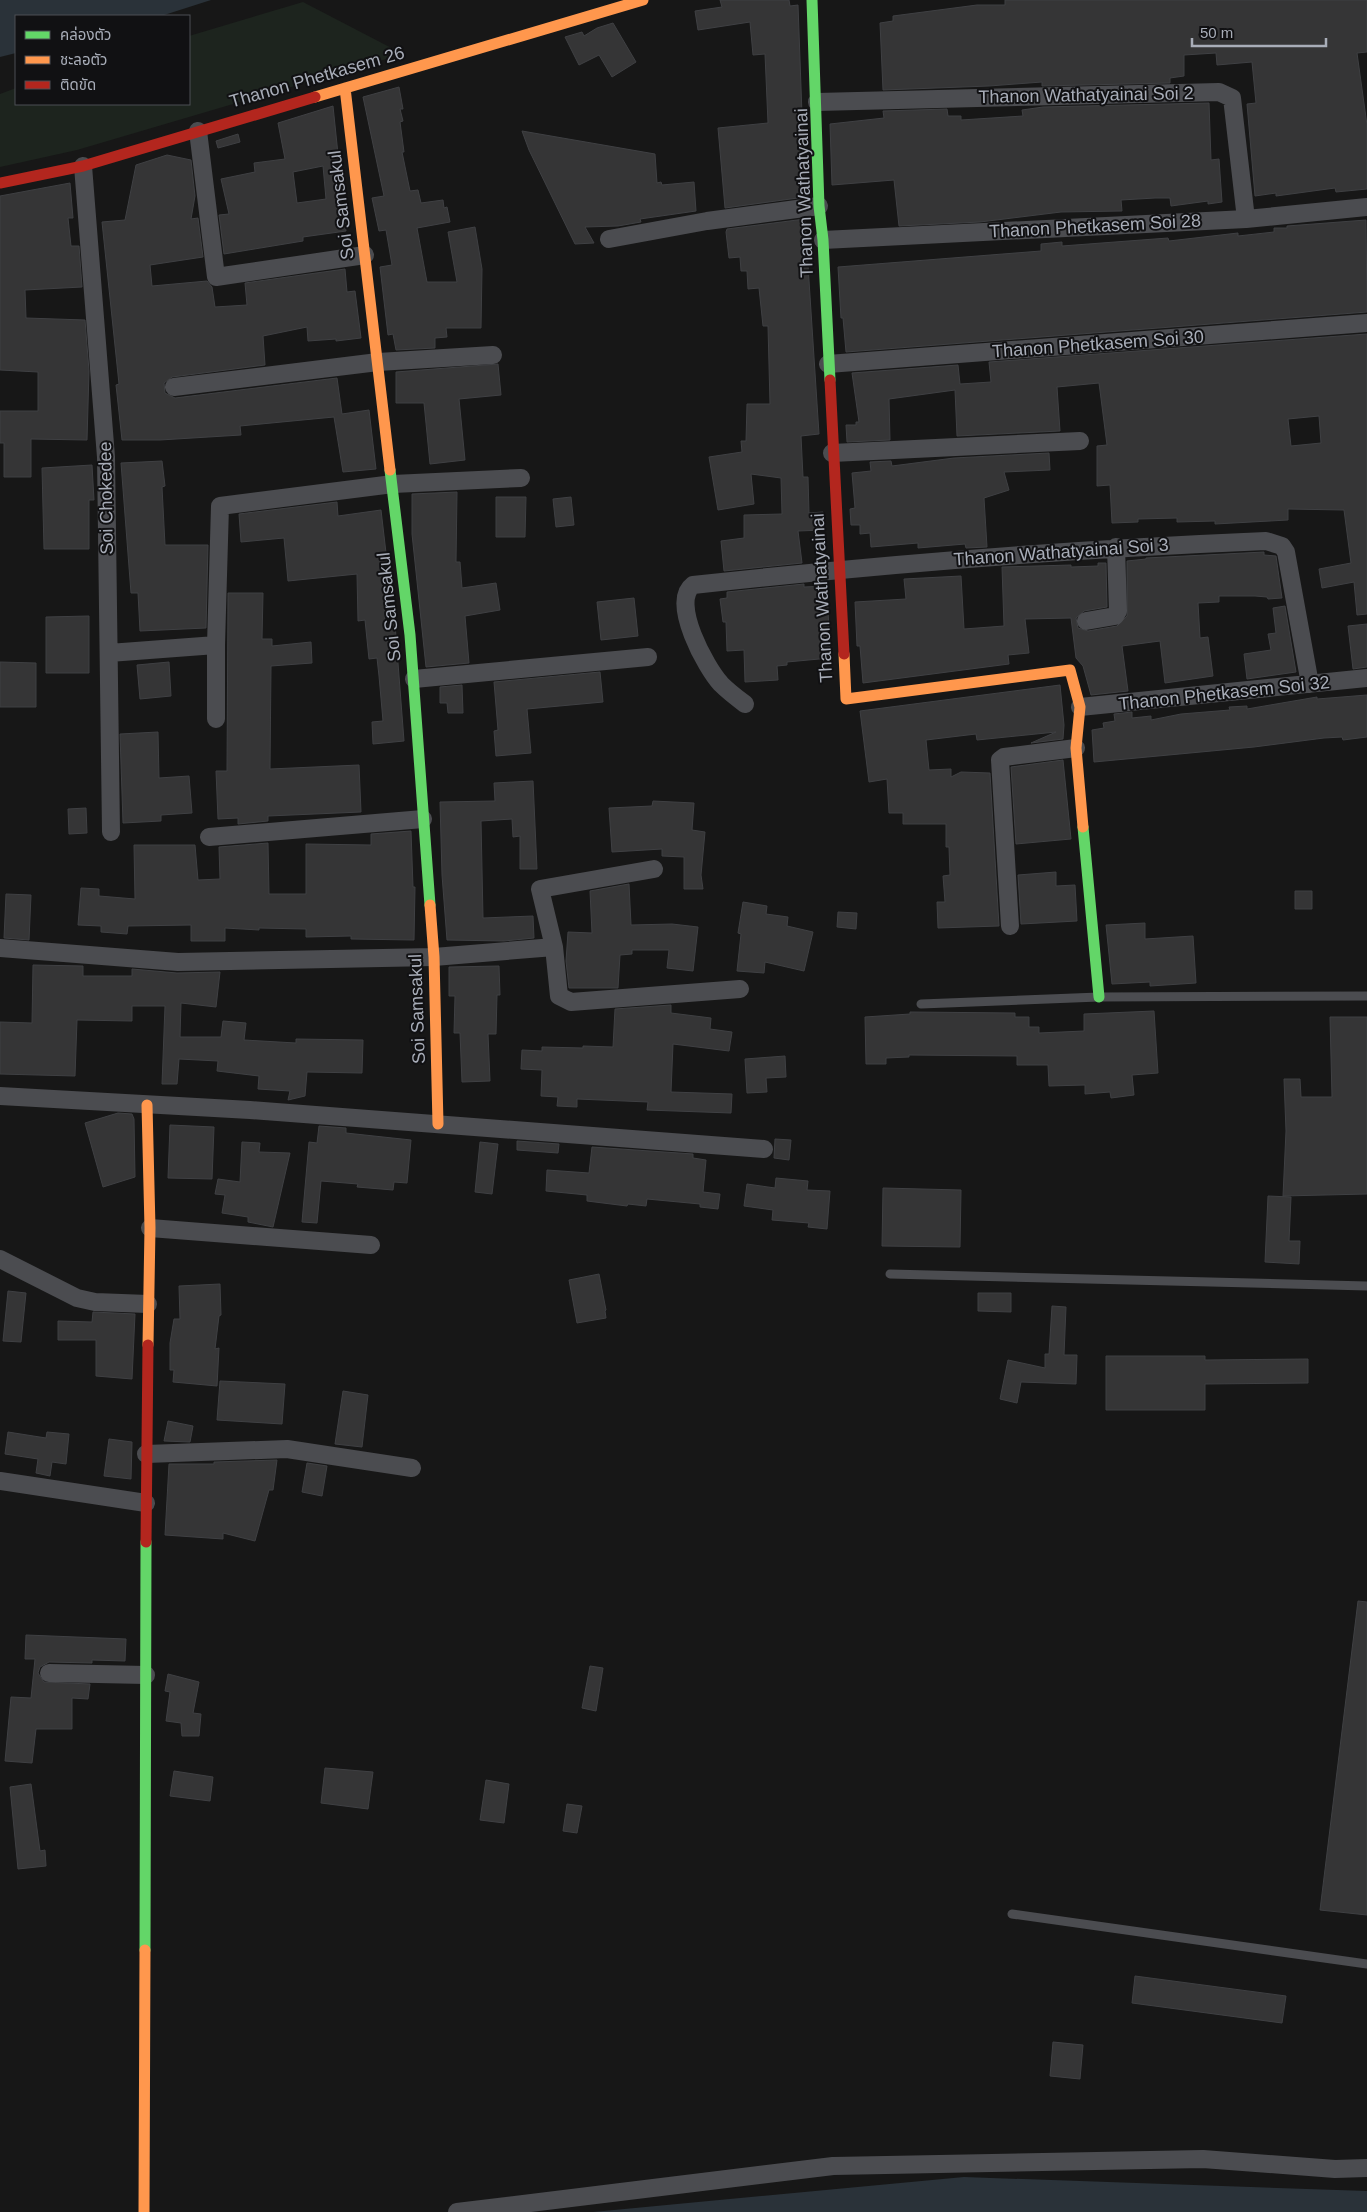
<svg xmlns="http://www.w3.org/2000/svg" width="1367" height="2212" viewBox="0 0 1367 2212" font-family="Helvetica,'Noto Sans Thai',sans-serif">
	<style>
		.green { fill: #1d241e }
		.water { fill: #2a3239 }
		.building { fill: #353536; stroke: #3f4043; fill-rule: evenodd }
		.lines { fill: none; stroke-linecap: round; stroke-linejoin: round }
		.lane { stroke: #4b4c50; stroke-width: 9 }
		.street { stroke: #4b4c50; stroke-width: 18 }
		.fast { stroke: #63d668; stroke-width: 11 }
		.slow { stroke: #ff974d; stroke-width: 11 }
		.jam { stroke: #b3261e; stroke-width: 11 }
		.labels { text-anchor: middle; stroke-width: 4; stroke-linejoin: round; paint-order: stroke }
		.street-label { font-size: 18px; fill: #a8adb8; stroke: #111113 }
	</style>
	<rect width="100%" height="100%" fill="#171717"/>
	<path class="green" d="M303,2l100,52 -326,96 -77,17v-73l16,-6v16h173v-68z"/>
	<path class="water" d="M0,0h211l-50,16h-145v37l-16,4z
		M964,2177l403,14v21h-774z"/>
	<path class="building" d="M720,0h69l1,6 8,-1 7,192 -80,11 -7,-80 50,-5 -3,-69 -12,1 -3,-33 -52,8 -3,-19 27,-4z
		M1005,0h362v52l-10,1 10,72v64l-31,3 -1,-4 -59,8v-3l-21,3 -8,-92 9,-1 -4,-41 -35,3 -1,-12 -32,2v21l-14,2v5l-128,3v-4l-53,4 -106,4 -3,-67 13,-2v-5l84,-11h28z
		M613,23l23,39 -24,15 -13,-22 -20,10 -14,-28 17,-5 2,4 13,-8z
		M399,87l4,22h-3l3,12 -3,1 4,30h-2l8,39 8,-1 3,13 22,-3 1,8 3,-1 3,15 -33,6 10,54h30l-9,-50 27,-5 7,42 -1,59h-35l1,9 -12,1v10l-39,2 -3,-16 -5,1 -8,-68 12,-2 -6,-35 -7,1 -7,-33 12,-2 -21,-99z
		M1209,103l2,57 8,-1 3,43 -14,2v-3l-37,5 -1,-8h-15l-34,2 1,11 -61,1 -81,10 -81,4 -5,-46 -62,5 -2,-61 54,-6 -1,-7 64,-2 1,7h13v4l62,-4 -1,-6 21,-3z
		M333,106l13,125 -43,6v4l-79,13 -5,-39 10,-1 -8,-35 34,-7 -1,-9 31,-4 -7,-36zM323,166l3,33 -29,4 -4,-31z
		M522,131l133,23 2,29 4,-1 1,3 32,-3 2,29 -56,8 1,3 -23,4 -33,1 9,16 -19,1 -46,-94z
		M238,134l2,8 -22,6 -2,-7z
		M167,155l24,5 4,36 -4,23 7,-1 5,39 -53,8 2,21 55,-5 5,6 3,20 32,-2 -2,-22 100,-14 2,23 8,-1 6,47 -25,3v-2l-28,2 -1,-14 -44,9 2,29 -93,12 -8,6 1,10 10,5 162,-20 5,36 27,-4 7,59 -33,3 -9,-55 -94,9 1,9 -81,5h-38l-6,-55 3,-1 -17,-162 23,-2 11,-55z
		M70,183l3,35h-5l3,28h8l3,41 -57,3 1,28 59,2 4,51 -2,69 -56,-1v38h-27v-34h-4v-32h38v-39l-38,-2v-174z
		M805,219l14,215 -18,2 2,41h5l1,36 14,-1 1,18 -26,1 4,32 -78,8 -3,-30 23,-3v-23l38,-1 -1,-36 -30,-4 3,30 -36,6 -9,-53 33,-5 -1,-11h5l1,-37h23l-2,-78h-5l-4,-38 -11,1 -1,-18h-6l-1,-14 -11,1 -3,-26 1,-3z
		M1366,220l1,92 -521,40 -3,-34h-2l-3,-51 203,-16v-7l21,-2v4l106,-8 1,3 69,-8v3l36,-4v-4h13v-2z
		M1367,334v280l-10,1 -3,-33 -32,6 -3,-19 32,-6 -7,-53 -56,-1v11l-73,4v-3l-38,1v-4l-39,1v3l-26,1 -2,-38 -13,1v-40l10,-1 -8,-62 -42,4 3,44 -103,5 -2,-46 -66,9 1,41 -43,2 -1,-17h10v-3h3l-7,-49 106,-8 2,19 31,-2 -2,-20zM1319,416l2,27 -30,3 -3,-27z
		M498,364l3,31 -42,4 6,61 -35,4 -6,-61h-28v-31z
		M1049,453l1,17 -46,2 5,18 -25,8 3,49 -21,1 -1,-4 -47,4v-5l-47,4 -1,-14 -10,1v-9h-9l-1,-16 5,-1 -3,-35 19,-2 -1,-9 21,-1 1,5 62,-8z
		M162,461l3,25 -3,1 3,58h43l-2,83 -66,3 -2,-38h-7l-10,-130z
		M92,465l2,35h-5v49h-45l-2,-81z
		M457,492l-1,70h4l2,26 34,-5 4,27 -35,6 4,47 -43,4 -14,-133v-40z
		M496,497h30l-1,40h-29z
		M571,497l3,28 -18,2 -3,-28z
		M337,502l1,14 43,-6 7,60 -4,1 1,54 10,-1 9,117 -31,3 -1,-22 11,-1 -4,-45 -2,-18 -8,1 -4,-39 -7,1 -1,-47 -69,7 -4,-43 -43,4 -2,-28z
		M1264,552v3l12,1 6,42 -14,1 -1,-2 -12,-1h-36v6l-21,1 2,35 8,-1 5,39 -48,7 -5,-42 -38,5 6,45 -37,4 -8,-29 -7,-8 -5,-40 -46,1 4,34 -21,2 1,9 -146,19 -3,-37h-3l-2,-44 51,-3 -2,-20 57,-3 3,53 40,-3 -2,-59 69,-2v2l27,-1v-3h8l1,44 -23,4 -8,7 2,10 10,3 29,-5 10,-10v-55l19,-2v-1z
		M804,584v3l23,-1 3,72 -43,4v3l-10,1 1,14 -33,2 -1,-32 -17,1 -1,-29h-3l-3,-23 7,-1v-6z
		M228,593h35l-1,46h10v7l39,-4 1,21 -41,3 -1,103 89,-4 2,47 -93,4v5l-30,3v-6l-20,1 -2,-48h11z
		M634,598l4,38 -37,4 -4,-38z
		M1285,606l11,66 -49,7 -3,-25 27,-4 -3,-16 8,-1 -3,-25z
		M89,616v57h-43v-56z
		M1367,624v43l-14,2 -5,-43z
		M0,662l36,1v44h-36z
		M169,662l2,34 -31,3 -3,-34z
		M600,672l3,30 -76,7 4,44 -35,3 -2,-25 4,-1 -4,-48z
		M462,685l1,28h-15l-1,-10h-7v-16z
		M1060,685l4,40 -1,14 -32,4 25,-11 -79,8 -1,-6 -50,6 3,30 22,-1v8l10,-5 29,1 9,153 -61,2 -1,-26h8l-2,-26 7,-1 -1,-28h-3v-23h-43v-11h-14l-2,-34 -18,3 -9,-71z
		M1367,695v42l-24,3 -1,-3 -18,1 -70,9 -160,15 -2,-32 12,-2 -1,-5 12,-2 -1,-7 18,-2v6l19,-2v4l30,-6 49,-4 -1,-3 18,-1v3l70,-12v2z
		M158,732l1,46 30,-2 3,37 -31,2v6l-38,2 -3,-89z
		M1063,760l8,79 -55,5 -5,-77z
		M533,781l4,88h-17v-33l-7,1 -1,-18 -31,2 2,97 50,-2 1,22 -30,3 -57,-1 -5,-65 -2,-73 55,-1 -1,-18z
		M653,801l41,2 -2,27 13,2 -4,43 2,14h-19v-32l-22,-1v-7l-50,3 -3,-44 43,-2z
		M86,808l1,25 -18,1 -1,-25z
		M411,831l2,56h2l-1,53 -63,-1v-3l-45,1v-8l-47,-1v2l-34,-2v13h-34v-16l-63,1 -1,8 -26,-2v-6l-23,-1 3,-37 18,1v7l36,3 -1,-54h61l3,35 22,-1 -1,-32 49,-4 1,51h37v-50l65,1v-11z
		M1056,872v14l19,-1 2,36 -56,3 -3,-49z
		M629,884l2,41 41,-1 26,3 -5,44 -26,-3 2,-18h-37v4l-12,1 -2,33h-49l-3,-27 2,-29 24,1 -2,-42z
		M1295,891h17v18h-17z
		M6,894l25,1 -2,45 -25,-2z
		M743,902l24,4 -1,8 22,3 -1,9 26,6 -9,39 -39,-9 -1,11 -27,-2 4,-37 -3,-1z
		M838,912l19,1 -1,16 -19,-2z
		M1145,923v16l48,-3 3,47 -46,3v-4l-38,2 -6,-59z
		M33,965l50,1v10h49v-7l45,4 43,-1 -4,35 -35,-4 -1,34h41l2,-16 23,2 -2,17 52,3v-4l67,1 -1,33 -55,-1 -2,24 -17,4 2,-9 -32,-2 1,-13 -42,-5 1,-10 -39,-2 -2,25h-15l3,-78h-33v15l-55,-1 -2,56 -75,-2v-52l32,1z
		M499,966l1,29h-3l-1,39h-8l2,47 -28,1 -2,-49h-6l1,-37h-6v-29z
		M671,1005v8l40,5 -1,11 22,3 -3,19 -56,-7 -2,48 61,2 -1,19 -84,-3 1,-8 -71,-3v8l-20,-1 1,-9 -17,-1 1,-26 -21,-1 1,-19 20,1v-4l41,1v-2l30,1 2,-38z
		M1154,1011l4,62 -26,2 2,20 -23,3 -1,-6 -25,2v-9l-36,1 -1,-21h-31v-9l-108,-1v2l-23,1v6h-20l-1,-47 45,-3v-2l105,1v4h14v10h10v6l45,-2v-17z
		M1330,1017h37v177l-84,2 3,-65 -2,-52h16l1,18h31z
		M785,1056l1,21 -20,1 1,14 -20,1 -2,-34z
		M118,1113l14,1 2,5 1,58 -32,10 -18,-64z
		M170,1125l44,2 -2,52 -44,-1z
		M319,1126l27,2v5l65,7 -4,43 -13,-1 -1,8 -36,-3 1,-3 -37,-3 -4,42 -15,-1 7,-80 8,1z
		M775,1139l16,1 -2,20 -15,-2z
		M517,1141l42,3 -1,9 -41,-3z
		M242,1142l18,1 -1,9 31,1 -17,74 -25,-5v-5l-26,-4 3,-18 -10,-1 3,-15 22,3z
		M480,1142l18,2 -6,50 -17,-2z
		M592,1147l101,7v4l13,2 -3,32 17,2 -2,15 -18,-2v-3l-53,-5 -1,7 -18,-2 -1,2 -40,-5v-6l-41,-4 1,-21 42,3z
		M776,1178l32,3 -1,9 23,1 -3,38 -19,-2 1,-4 -37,-3 1,-10 -29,-4 3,-22 28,4z
		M883,1188l78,2 -1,57 -78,-1z
		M1268,1196l23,1 -2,44h11l-1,23 -34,-2z
		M599,1274l7,36 -1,1 1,7 -29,5 -8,-43z
		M220,1284l1,31 -2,1 -4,33 4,-1 -2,38 -44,-4 1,-12h-4v-27l4,-24h6l-1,-33z
		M8,1291l18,2 -5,49 -18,-1z
		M978,1293h33v19l-33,-1z
		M1052,1306l14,1 -2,48h13l-1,29 -55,-2 -4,21 -17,-4 8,-39 37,8v-14h4z
		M93,1312l42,2 -3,65 -36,-3v-36h-38v-19l34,1z
		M1106,1356h99v4l103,-1v24l-103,1v26h-99z
		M220,1381l65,3 -3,40 -65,-4z
		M343,1391l25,4 -6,52 -27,-3z
		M168,1421l25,5 -3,16 -26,-1z
		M8,1432l38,6 1,-6 22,2 -3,30 -14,-2 -2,14 -14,-3 2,-14 -33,-5z
		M109,1439l23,3 -1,37 -27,-3z
		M277,1460l-4,30h-4l-14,51 -32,-8v6l-58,-4 4,-71h45v-2z
		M307,1463l20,3 -5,30 -20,-4z
		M1358,1601l9,1v313l-47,-5z
		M26,1635l100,4 -1,22 -33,-1v3l-43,-1 -9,5 -2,6 6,9 46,2 -2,15 -16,-1v31h-36l-4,34 -27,-2 6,-64 20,1 4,-39h-10z
		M590,1666l13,2 -7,43 -14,-3z
		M168,1674l31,8 -6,31 8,1 -2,22h-17l-1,-13 -15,-2 4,-29 -5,-1z
		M325,1768l48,4 -5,37 -47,-6z
		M174,1771l39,6 -3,24 -40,-5z
		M486,1780l23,4 -5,39 -24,-3z
		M31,1784l9,67 5,-1 1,16 -28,3 -8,-82z
		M567,1804l15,2 -5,27 -14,-2z
		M1135,1976l151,20 -4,27 -150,-20z
		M1053,2042l30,3 -3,34 -30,-3z"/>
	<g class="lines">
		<path class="lane" d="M921,1004l178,-7 268,-1
			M890,1274l477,12
			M1012,1914l355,50"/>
		<path class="street" d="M817,102l402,-10 13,6 14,121
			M198,131l18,146 149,-22
			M83,166l23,291 5,375
			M609,239l98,-18 112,-15
			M823,240l423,-21 121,-12
			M828,364l539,-41
			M174,387l204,-25 115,-7
			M832,453l248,-12
			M1086,621l29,-5 3,-5 -2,-64
			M109,653l107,-8 4,-139 173,-22 128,-6
			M414,679l234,-22
			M745,704c-8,-6 -17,-13 -24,-20 -15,-16 -51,-82 -28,-99 190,-21 381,-36 573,-44l16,5 4,6 24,132
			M1080,707l287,-29
			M216,719v-74
			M209,837l214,-18
			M654,869l-114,20 14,58 5,49 12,6 169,-13
			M1010,926l-10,-166 4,-3 72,-9
			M0,948l178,14 256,-5 120,-10
			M0,1096l250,14 514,39
			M150,1228l221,17
			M0,1259l77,39 18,4 53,2
			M146,1454l141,-5 125,19
			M0,1481l146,22
			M49,1673l97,2
			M457,2212l376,-46 370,-7 132,10 32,-1"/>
		<path class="fast" d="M812,0l7,206 4,34 7,140
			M390,470l20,165 20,270
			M1083,827l16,170
			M145,1950l1,-408"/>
		<path class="slow" d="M345,88l45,382
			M315,97l328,-97
			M844,654l2,45 224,-29 10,37 -4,41 7,79
			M430,905l4,52 4,167
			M147,1105l3,123 -2,117
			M144,2212l1,-262"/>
		<path class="jam" d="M0,183l83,-17 232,-69
			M830,380l14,274
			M146,1542l2,-197"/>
	</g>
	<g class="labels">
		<g class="street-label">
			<text transform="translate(317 77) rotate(-16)" y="6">Thanon Phetkasem 26</text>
			<text transform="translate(1086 95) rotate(-1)" y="6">Thanon Wathatyainai Soi 2</text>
			<text transform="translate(804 193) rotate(-92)" y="6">Thanon Wathatyainai</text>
			<text transform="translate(341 205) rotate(-97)" y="6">Soi Samsakul</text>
			<text transform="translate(1095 226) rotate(-3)" y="6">Thanon Phetkasem Soi 28</text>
			<text transform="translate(1098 344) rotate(-4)" y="6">Thanon Phetkasem Soi 30</text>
			<text transform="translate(106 498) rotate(-91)" y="6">Soi Chokedee</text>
			<text transform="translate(1061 552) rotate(-4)" y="6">Thanon Wathatyainai Soi 3</text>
			<text transform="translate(822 598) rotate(-93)" y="6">Thanon Wathatyainai</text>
			<text transform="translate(389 607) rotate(-96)" y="6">Soi Samsakul</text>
			<text transform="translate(1224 693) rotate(-6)" y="6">Thanon Phetkasem Soi 32</text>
			<text transform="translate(417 1009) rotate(-92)" y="6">Soi Samsakul</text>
		</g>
	</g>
	<rect x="15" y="15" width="175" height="90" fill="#111113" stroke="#4d4f55"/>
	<rect x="25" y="31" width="25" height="8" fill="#63d668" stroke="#4d4f55"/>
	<text x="60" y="40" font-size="15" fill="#a8adb8">คล่องตัว</text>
	<rect x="25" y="56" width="25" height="8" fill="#ff974d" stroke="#4d4f55"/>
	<text x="60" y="65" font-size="15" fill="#a8adb8">ชะลอตัว</text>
	<rect x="25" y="81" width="25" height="8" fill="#b3261e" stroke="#4d4f55"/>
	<text x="60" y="90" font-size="15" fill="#a8adb8">ติดขัด</text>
	<path d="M1192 38v8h134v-8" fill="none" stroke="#a8adb8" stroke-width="2.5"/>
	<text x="1200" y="38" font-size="15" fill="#a8adb8" stroke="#111113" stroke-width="4" paint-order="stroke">50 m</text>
</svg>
